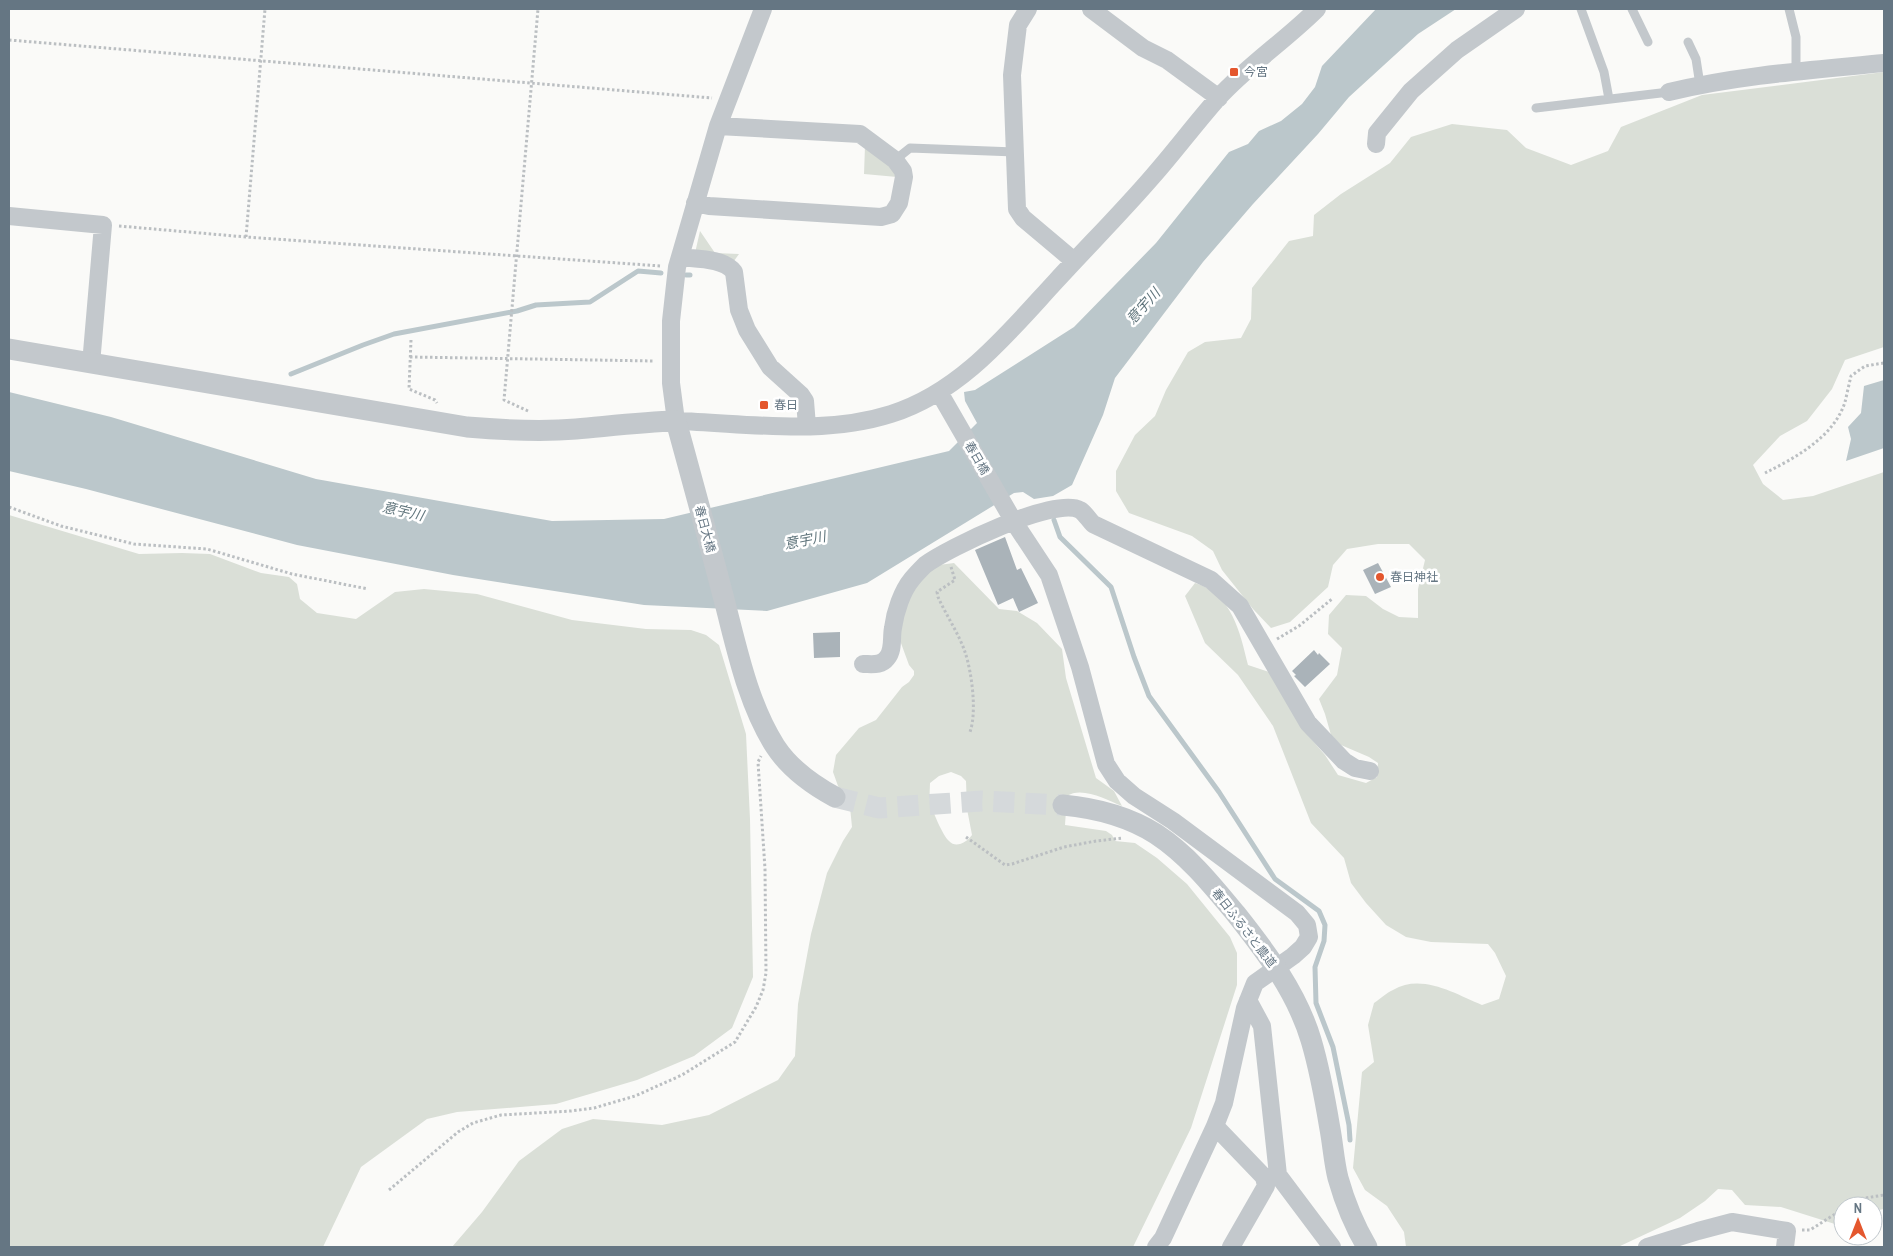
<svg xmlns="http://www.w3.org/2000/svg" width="1893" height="1256" viewBox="0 0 1893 1256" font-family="'Archivo Narrow','Noto Sans JP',sans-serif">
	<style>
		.green { fill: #dadfd7; fill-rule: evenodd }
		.water { fill: #bbc7cb }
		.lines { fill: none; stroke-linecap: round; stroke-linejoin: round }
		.stream { stroke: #bbc7cb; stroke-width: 5 }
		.building { fill: #aab3b9 }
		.tertiary-tunnel { stroke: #d5d9db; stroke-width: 21; stroke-dasharray: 21 11; stroke-linecap: butt }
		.path { stroke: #bbbfc2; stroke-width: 3; stroke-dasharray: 2.5 2.5; stroke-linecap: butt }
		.service { stroke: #c3c8cc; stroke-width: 9 }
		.minor { stroke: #c3c8cc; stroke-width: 18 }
		.tertiary { stroke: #c3c8cc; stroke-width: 21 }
		.poi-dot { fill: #e4572e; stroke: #fff; stroke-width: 2 }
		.labels { text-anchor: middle; stroke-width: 5; stroke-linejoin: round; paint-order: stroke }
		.poi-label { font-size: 12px; fill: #657683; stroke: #fff; text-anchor: start }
		.street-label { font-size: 12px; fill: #657683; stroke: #fff }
		.water-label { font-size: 14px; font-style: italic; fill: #60757c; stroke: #fff }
	</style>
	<rect width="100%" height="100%" fill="#fafaf8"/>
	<path class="green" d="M1884,72v275l-39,13 -13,29 -25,32 -27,15 -27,29 10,19 20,16 30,-4 71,-24v737l-11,2v-5h-30v16l-5,3 -57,-18 -36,-2 -13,-15 -14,-1 -13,12 -25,17 -62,29h-212l-2,-15 -17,-26 -22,-16 -12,-22 9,-96 12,-10 -6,-37 6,-22c6,-4 12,-10 19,-13 29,-17 62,4 89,15l17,-6 7,-23 -11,-23 -7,-9 -57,-2 -25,-5 -20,-12 -20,-22 -15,-20 -7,-25 -33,-35 -38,-97 -35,-51 -33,-32 -20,-47 10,-13c37,11 45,49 53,82l21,7 36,60 20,23 13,20 28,8 11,-6 1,-14 -9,-6 -28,-12 -10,-10 -6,-21 -6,-15 18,-24 5,-27 -14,-14 1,-19 17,-20 20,1 17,13 16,8 19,1v-29l7,-29 -16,-16h-31l-31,5 -14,16 -5,22 -38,35 -19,6 -18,-19 -31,-39 -9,-19 -21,-15 -63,-23 -13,-22v-20l19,-36 20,-19 11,-26 22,-38 17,-10 36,-4 10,-19 1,-31 37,-47 24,-5 1,-21 27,-21 49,-31 21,-26 41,-13 55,6 19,18 45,17 37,-14 13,-24 81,-32z
		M865,146l30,22 2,9 -33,-3z
		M700,231l15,22 24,1 -5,7 -39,-8z
		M9,515l130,39 43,-1 28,1 51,19 28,4 8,7 3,15 17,14 39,6 39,-27 29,-3 53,5 95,26 74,9 45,1 15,5 13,10 27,89 4,85 3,158 -21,51 -38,28 -57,24 -81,24 -99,8 -30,7 -66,48 -38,80h-314z
		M954,563l45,46 18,2 20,12 25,26 4,29 30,100 18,13 8,15c-15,-6 -40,-20 -55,-10l-2,29 41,6 6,4 3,6 20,2 22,15 30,26 43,53 7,16v32l-46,143 -58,119h-681l30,-35 37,-51 43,-32 31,-10 69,6 47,-10 69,-35 17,-24 3,-52 13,-70 16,-61 16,-32 9,-14 -2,-20 -12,-21 -5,-14 3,-17 23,-27 17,-8 26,-33 7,-5 5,-7v-4l-5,-6 -11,-30 7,-36 26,-33zM951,772l10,4 5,5 1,28 5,26c-5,7 -16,14 -23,6 -6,-5 -17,-31 -19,-39 -1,-6 0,-13 0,-19l9,-7z"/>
	<path class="water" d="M1376,9h80l-38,25 -69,63 -31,37 -65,70 -50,58 -88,116 -12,37 -31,70 -19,11 -19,3 -11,-7 -9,1 -147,90 -100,28 -123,-6 -191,-30 -156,-30 -211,-56 -77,-18v-79l102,25 205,62 236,42 112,-2 285,-68 28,-28 -12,-22 -1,-9 11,-2 99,-63 82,-84 73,-91 19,-8 11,-13 22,-10 21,-17 13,-17 7,-21z
		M1884,380v68l-38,13 5,-22 -3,-12 13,-14 3,-27z"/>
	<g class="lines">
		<path class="stream" d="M686,275h4
			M291,374l72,-29 31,-11 123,-23 19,-6 54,-3 48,-31 23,2
			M1054,520l6,17 51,50 23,70 15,39 70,96 56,87 44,32 6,14 -1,16 -9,26 1,36 17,44 16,78 1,15"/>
	</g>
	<path class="building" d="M1005,537l12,33 4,-2 17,35 -19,9 -6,-14 -15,7 -23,-55z
		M1378,563l13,24 -16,7 -12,-24z
		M840,632v25l-26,1 -1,-25z
		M1314,650l4,5 1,-2 11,11 -25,23 -11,-11 2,-1 -4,-4z"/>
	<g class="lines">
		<path class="tertiary-tunnel" d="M835,797l44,11 103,-7 81,4"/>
		<path class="path" d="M9,40l703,58
			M119,226l127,11 415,29
			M246,237l19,-228
			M411,340l-2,49 26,11 2,3
			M410,357l245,4
			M528,411l-24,-11 34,-391
			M1765,473c30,-15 69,-36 80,-71 2,-8 4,-18 6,-26l14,-10 19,-3
			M9,507l52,19 73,18 73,5 85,25 76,15
			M951,567l4,13 -18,12 1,5c8,18 21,37 27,55 7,21 12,60 5,80
			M1277,639l22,-13 33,-27
			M966,837l39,28 7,-1 52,-17 32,-6 27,-3
			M389,1190l69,-58 15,-9 28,-8 70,-4 23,-3 41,-12 47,-21 53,-33 21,-35 7,-17 3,-17 -1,-104 -7,-107 3,-6
			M1848,1206l11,-7 25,-4
			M1802,1230h8l33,-21"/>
		<path class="service" d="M1581,9l23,63 5,27
			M1632,9l16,33
			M1789,9l7,28v35
			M1688,42l8,17 4,26
			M1536,108l133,-16
			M895,160l15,-12 105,4"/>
		<path class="minor" d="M763,9l-45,117 -41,141 -6,54v62l5,38c71,2 146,15 215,-7 70,-22 117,-81 165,-133 32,-35 66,-69 97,-105 22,-25 42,-52 65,-78 30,-33 68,-58 99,-89
			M1028,9l-10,16 -6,50 5,134 6,9 51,43
			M1091,9l52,39 24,12 52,38
			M1669,92c70,-17 144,-22 215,-29
			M1376,144l1,-11 34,-42 46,-41 59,-41
			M695,203l14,3 172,11 11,-3 7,-11 5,-26 -1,-6 -8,-11 -35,-26 -142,-8
			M9,216l94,9 -12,139
			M680,257c16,2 44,1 54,15l5,38 8,20 23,37 31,28 4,6 2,25
			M939,392l75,130 35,53 31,92 26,97 11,17 17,15 39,25 124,92 10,12 2,12 -6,10 -10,9 -38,27 -10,25 -21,95 -9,23 -52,112 -7,9
			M863,664c9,0 18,2 24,-6 7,-8 4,-21 6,-30 2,-16 9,-37 19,-49 4,-5 9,-10 13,-14 23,-17 130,-69 155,-55 5,3 9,10 13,14l118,56 29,26 68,117 36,38 11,7 15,3
			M1248,1000l14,26 16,149 54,72
			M1215,1126l49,51 2,9 -35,61
			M1647,1247l51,-16 34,-9 55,9 -2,16"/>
		<path class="tertiary" d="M9,349l458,78c36,3 73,5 109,2 34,-3 67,-7 100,-8 17,62 34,124 50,186 12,47 23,98 49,139 15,23 36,38 60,51
			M1063,805c32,3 66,12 93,29 32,21 56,51 80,80 31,39 61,79 75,126 9,30 14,59 19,89 3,16 4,33 8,49 7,25 16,47 29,69"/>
	</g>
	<g class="poi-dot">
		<rect x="1229" y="67" width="10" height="10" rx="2.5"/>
		<rect x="759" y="400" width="10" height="10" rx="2.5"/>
		<circle cx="1380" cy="577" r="5"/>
	</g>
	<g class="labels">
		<g class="poi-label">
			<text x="1244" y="76">今宮</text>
			<text x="774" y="409">春日</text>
			<text x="1390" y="581">春日神社</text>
		</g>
		<g class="street-label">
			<text transform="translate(977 458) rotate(60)" y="4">春日橋</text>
			<text transform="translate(705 529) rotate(75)" y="4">春日大橋</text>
			<text transform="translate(1244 928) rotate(52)" y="4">春日ふるさと農道</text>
		</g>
		<g class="water-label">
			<text transform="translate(1143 306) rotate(-48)" y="5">意宇川</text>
			<text transform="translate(403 511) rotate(13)" y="5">意宇川</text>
			<text transform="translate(805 540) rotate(-11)" y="5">意宇川</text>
		</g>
	</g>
	<rect width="1893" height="1256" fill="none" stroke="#657683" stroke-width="20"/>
	<g transform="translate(1858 1221)"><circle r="24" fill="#ffffff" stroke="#c1c8cd"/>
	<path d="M0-4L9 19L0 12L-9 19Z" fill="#e4572e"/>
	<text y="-8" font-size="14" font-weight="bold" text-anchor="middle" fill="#657683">N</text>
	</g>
</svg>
